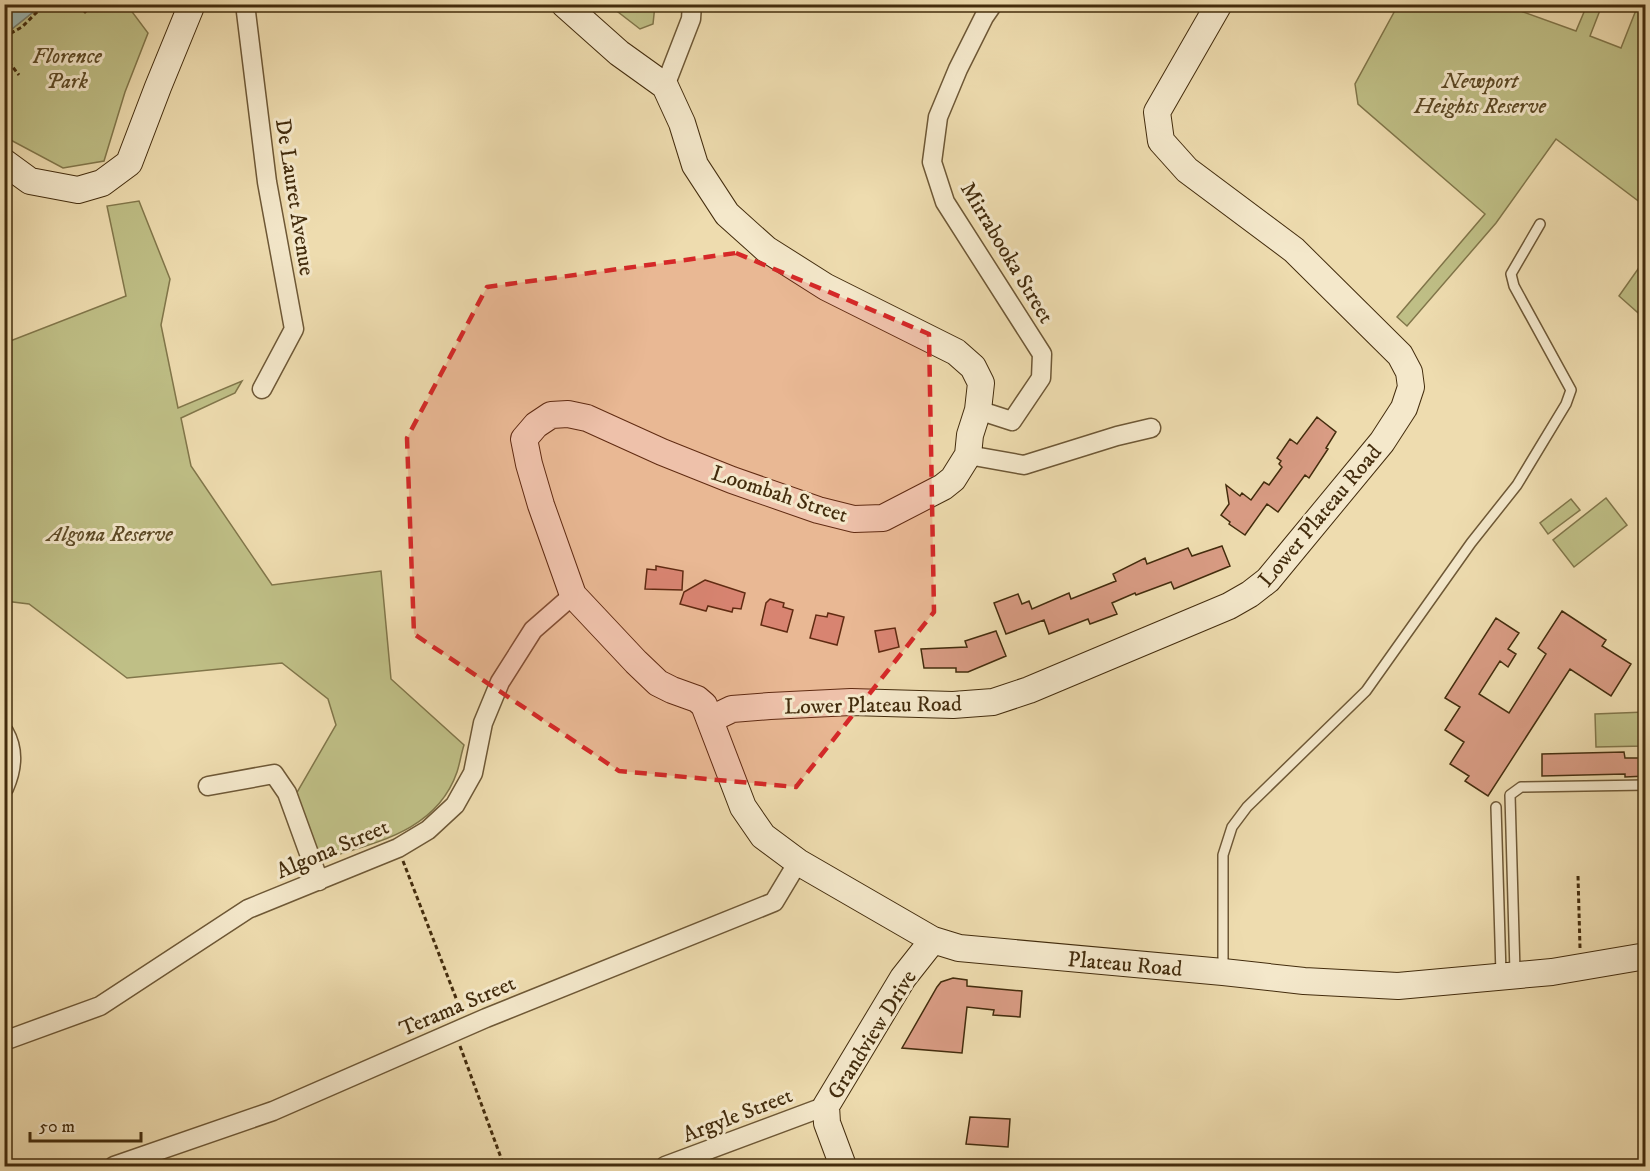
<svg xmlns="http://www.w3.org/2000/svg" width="1650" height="1171" viewBox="0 0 1650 1171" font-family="'IM FELL DW Pica',serif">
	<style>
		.green { fill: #bfbf86; stroke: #81764a; stroke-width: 1.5 }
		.water { fill: #9db9b5; stroke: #798172; stroke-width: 1.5 }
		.building { fill: #d99c84; stroke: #432c0d; stroke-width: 1.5 }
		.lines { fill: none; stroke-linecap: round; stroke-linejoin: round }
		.lane-casing { stroke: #6e5836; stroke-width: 12 }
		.street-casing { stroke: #6e5836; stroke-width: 21 }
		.secondary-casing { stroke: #432c0d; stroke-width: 28 }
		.path { stroke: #432c0d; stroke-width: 3; stroke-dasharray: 4.5 3; stroke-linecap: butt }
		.lane { stroke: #f4e8cb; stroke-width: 9 }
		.street { stroke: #f4e8cb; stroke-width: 18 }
		.secondary { stroke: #f4e8cb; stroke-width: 26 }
		.marked { fill: #d62828; fill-opacity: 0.2; stroke: #d62828; stroke-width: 4.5; stroke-dasharray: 12 8; stroke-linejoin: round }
		.labels { text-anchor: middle; stroke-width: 6; stroke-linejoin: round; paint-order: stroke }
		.park-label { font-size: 22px; font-style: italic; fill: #5c4925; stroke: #f4e8cb }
		.street-label { font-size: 22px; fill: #432c0d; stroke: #f4e8cb }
	</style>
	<rect width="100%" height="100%" fill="#eedcaf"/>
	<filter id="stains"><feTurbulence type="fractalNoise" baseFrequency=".00333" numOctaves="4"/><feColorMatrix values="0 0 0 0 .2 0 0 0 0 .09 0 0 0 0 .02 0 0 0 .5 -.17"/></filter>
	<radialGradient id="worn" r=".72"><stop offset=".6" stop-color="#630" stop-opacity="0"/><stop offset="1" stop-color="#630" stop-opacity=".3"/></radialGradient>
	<path class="green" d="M42,5h41l3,3 4,-3h37l21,28 -23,59 -21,69 -41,7 -58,-31 -1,-105h4z
		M609,5h46l-2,19 -13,5z
		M1398,5h106l72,26 11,-26h15l-12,31 31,12 17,-43h8l-1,201 -89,-67 -60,84 -89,103 -10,-9 88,-103 -127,-110 -3,-20z
		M139,201l31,78 -9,46 17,83 64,-27 -7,12 -54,25 10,48 81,119 109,-14 10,108 73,66c-3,9 -4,18 -7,27 -21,61 -85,71 -139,89l-22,-67 40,-69 -8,-26 -46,-36 -155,15 -98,-74 -24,-3v-258l121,-47 -19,-90z
		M1645,259v60l-26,-23z
		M1606,498l21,27 -53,42 -21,-27z
		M1571,499l9,11 -32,24 -8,-11z
		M1645,712v34l-49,1 -1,-33z"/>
	<path class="water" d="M4,5l1,-1 37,1 -34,27h-3z"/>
	<path class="building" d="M1317,417l19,15 -10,16 2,1 -19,29 -4,-3 -27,37 -11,-8 -22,31 -16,-11 1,-2 -9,-7 8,-11 -3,-19 14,11 2,-3 9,7 13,-18 5,3 13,-18 -3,-3 2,-3 -4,-3 13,-19 7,5z
		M1222,546l8,20 -56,23 -3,-7 -35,13 -1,-2 -23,10 5,11 -27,10 -2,-5 -39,15 -5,-14 -38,14 -12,-31 24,-9 4,10 7,-3 3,8 37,-16 2,6 45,-18 -3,-7 32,-16 2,6 41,-16 4,8z
		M656,566l27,5 -1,19 -37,-1 2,-20 9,1z
		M705,580l40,13 -4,16 -8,-1 -1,4 -24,-6 -2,5 -26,-7 4,-12z
		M770,599l14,4 -1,4 10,3 -6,22 -26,-7 5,-22z
		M1562,611l44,29 -4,6 29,18 -20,32 -41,-27 -82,127 -23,-15 4,-5 -19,-12 14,-22 -19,-12 15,-23 -15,-9 51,-80 23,15 -11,16 8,5 -8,13 -8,-6 -21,33 30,19 37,-59 -8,-6z
		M828,613l16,4 -7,28 -27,-7 6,-23 11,2z
		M895,628l4,19 -20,5 -4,-21z
		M996,631l10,25 -38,16h-12v-4h-32l-3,-19 46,-2 -2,-6z
		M1624,752l1,6h21v18l-21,1v-3l-83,2v-22z
		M953,978l14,2v6l55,5 -2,26 -27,-2 1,-5 -27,-3 -5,46 -60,-5 35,-61 4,-5z
		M970,1117l40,2 -2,28 -42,-3z"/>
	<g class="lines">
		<g class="lane-casing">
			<path id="lane" d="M1496,807l5,167
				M1223,969v-114l9,-28 15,-20 119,-116 105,-148 46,-58 49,-81 5,-14 -57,-104 -3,-12 29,-50
				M1515,972l-5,-177 11,-8 125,-2"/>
		</g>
		<g class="street-casing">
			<path id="street" d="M245,4l22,178 27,147 -32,60
				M665,86l26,-67 1,-15
				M978,410l34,11 29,-43 1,-24 -97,-152 -13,-40 6,-45 20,-48 26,-52 9,-13
				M968,455l56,10 93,-29 34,-8
				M4,732c11,19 8,38 0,56
				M208,786l66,-12 13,19 32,88
				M4,1041l96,-35 148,-97 150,-61 30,-18 27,-25 18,-32 10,-50 17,-41 33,-52 40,-35
				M114,1166l159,-55 213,-93 288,-116 24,-40
				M665,1166l161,-60"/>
		</g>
		<g class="secondary-casing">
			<path id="secondary" d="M564,4l55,49 46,33 17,37 13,42 32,49 39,35 60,38 130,65 17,15 8,16 -3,27 -8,25 -2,20 -15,24 -10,8 -60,31 -29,1 -36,-9 -86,-30 -70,-28 -75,-34 -19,-4 -17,1 -15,10 -12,14 5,25 12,41 32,90 63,67 22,21 14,7 25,9 7,6 39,102 20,29 35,26 135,78 26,8 264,24 81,9 94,5 154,-14 94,-16
				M4,162l26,19 48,9 24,-7 27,-20 29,-76 34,-83
				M711,719l21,-10 38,-3 81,-4 102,3 40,-3 36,-12 200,-84 21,-12 18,-14 114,-138 22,-34 7,-21 -2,-15 -9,-17 -106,-105 -107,-80 -26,-29 -4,-29 62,-108
				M843,1166l-16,-43 -1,-17 77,-128 30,-38"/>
		</g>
		<path class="path" d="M80,4l5,8 9,-8
			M4,37l18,-10 23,-23
			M4,56l15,19
			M403,861l58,150
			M1578,876l2,72
			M460,1046l44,120"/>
		<use href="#lane" class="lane"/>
		<use href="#street" class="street"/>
		<use href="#secondary" class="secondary"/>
	</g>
	<path class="marked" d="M736,253l193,81 5,278 -138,175 -177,-16 -205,-137 -7,-196 80,-151z"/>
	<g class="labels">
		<g class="park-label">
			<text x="67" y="63">Florence<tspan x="67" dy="25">Park</tspan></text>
			<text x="1480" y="88">Newport<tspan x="1480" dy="25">Heights Reserve</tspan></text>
			<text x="110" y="541">Algona Reserve</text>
		</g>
		<g class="street-label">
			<text transform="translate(296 197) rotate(81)" y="8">De Lauret Avenue</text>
			<text transform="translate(1008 252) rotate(59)" y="8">Mirrabooka Street</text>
			<text transform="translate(780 493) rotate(18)" y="8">Loombah Street</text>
			<text transform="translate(1319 515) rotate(-50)" y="8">Lower Plateau Road</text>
			<text transform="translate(873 704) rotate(-1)" y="8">Lower Plateau Road</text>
			<text transform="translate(332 848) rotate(-23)" y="8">Algona Street</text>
			<text transform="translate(1125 963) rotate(5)" y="8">Plateau Road</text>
			<text transform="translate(457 1005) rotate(-23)" y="8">Terama Street</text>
			<text transform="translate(871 1034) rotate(-58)" y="8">Grandview Drive</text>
			<text transform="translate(737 1114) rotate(-21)" y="8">Argyle Street</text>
		</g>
	</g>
	<rect width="1650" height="1171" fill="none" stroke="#eedcaf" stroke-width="24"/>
	<rect x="6" y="6" width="1638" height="1159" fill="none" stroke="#432c0d" stroke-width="3"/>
	<rect x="12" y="12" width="1626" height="1147" fill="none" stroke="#432c0d" stroke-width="1.5"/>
	<path d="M30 1132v9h111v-9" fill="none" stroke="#432c0d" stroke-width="3"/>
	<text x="39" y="1132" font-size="18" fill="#432c0d" stroke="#f4e8cb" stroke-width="4.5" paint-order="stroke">50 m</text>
	<rect width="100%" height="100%" filter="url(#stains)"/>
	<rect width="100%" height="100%" fill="url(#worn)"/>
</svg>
